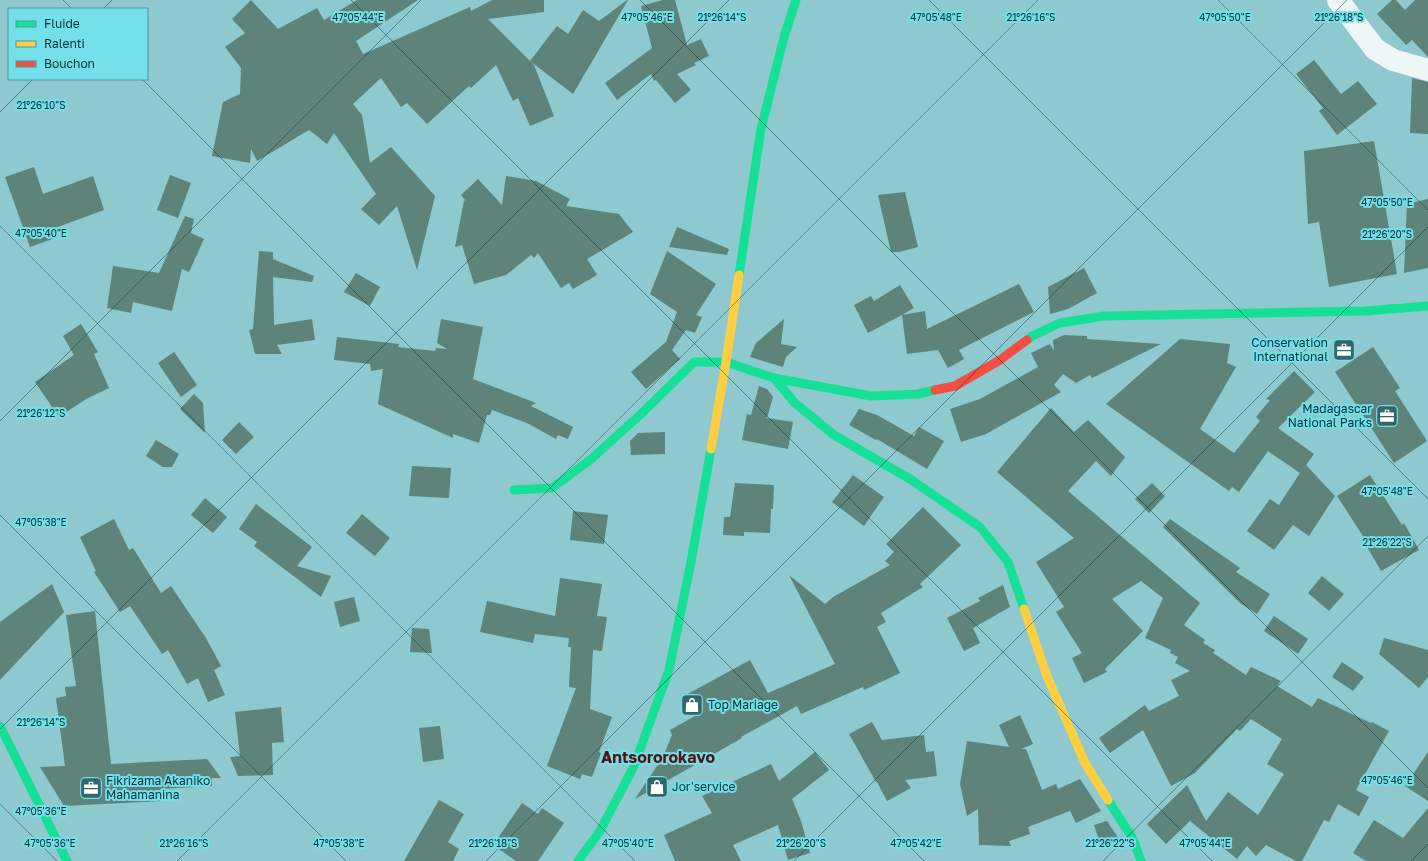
<svg xmlns="http://www.w3.org/2000/svg" width="1428" height="861" viewBox="0 0 1428 861" font-family="'Golos Text',sans-serif">
	<style>
		.building { fill: #5d837a }
		.lines { fill: none; stroke-linecap: round; stroke-linejoin: round }
		.street { stroke: #eef7f8; stroke-width: 22 }
		.fast { stroke: #16e098; stroke-width: 9 }
		.slow { stroke: #ffcf43; stroke-width: 9 }
		.jam { stroke: #f24e42; stroke-width: 9 }
		.ticks { fill: none; stroke: #003135; stroke-width: 1; stroke-opacity: 0.45 }
		.labels { text-anchor: middle; stroke-width: 4; stroke-linejoin: round; paint-order: stroke }
		.poi-label { font-size: 12px; fill: #003135; stroke: #72dfe9; text-anchor: start }
		.district-label { font-size: 16px; font-weight: bold; fill: #561114; stroke: #72dfe9 }
		.ticks-label { font-size: 10px; text-anchor: middle; fill: #003135; stroke: #72dfe9; stroke-width: 4; stroke-linejoin: round; paint-order: stroke }
	</style>
	<rect width="100%" height="100%" fill="#8dc9ce"/>
	<path class="building" d="M251,0l27,29 39,-21 7,12 33,-20h61l-62,41 7,13 107,-47 1,4 21,-11h52v12l-56,7 46,46 20,51 -24,10 -12,-28 -5,3 -17,-36 -25,23 -2,-2 -42,38 -20,-21 -6,4 -20,-29 -28,26 9,11 8,48 21,-16 44,49 -18,74 -20,-64 -18,19 -18,-16 15,-15 -42,-61 -7,11 -18,-14 -52,31 -6,-12 -1,14 -38,-7 11,-54 17,-8 1,-26 -16,-21 20,-14 -13,-14z
		M627,0h1l-55,94 -43,-33 27,-35 11,8 15,-24 16,11z
		M663,0h12l12,45 14,-6 8,17 -15,7 2,2 -19,9 14,16 -16,13 -19,-23 -2,1 -3,-7 -34,26 -12,-17 47,-35 -11,-42z
		M1392,0h4l9,10 10,-10h13v57l-16,-17 -6,5 -29,-31z
		M1314,60l27,34 17,-13 19,23 -40,31 -18,-24 4,-3 -27,-34z
		M1412,78l16,4v52l-18,-1z
		M1374,141l23,133 -68,13 -10,-65 -11,2 -4,-73z
		M34,167l9,27 50,-18 11,34 -49,18 3,9 -28,10 -25,-70z
		M170,175l21,8 -13,35 -21,-8z
		M506,176l30,5 34,18 -4,7 53,8 14,18 -46,27 10,16 -24,14 -4,-6 -8,5 -23,-35 -4,5 -3,-3 -25,20 -32,9 -12,-39 -7,2 9,-46 1,-1 -4,-5 17,-16 24,26z
		M905,192l13,55 -19,5h-8l-13,-57z
		M1428,199v69l-24,5 3,-69z
		M185,216l9,3 -3,14 13,6 -15,33 -7,-3 -10,42 -39,-9 -2,11 -24,-5 6,-42 46,7z
		M677,227l52,22 -2,6 -58,-8z
		M259,251l14,1v7l41,17 -2,6 -39,-5 1,48 38,-6 3,21 -38,5 5,9h-27l-6,-24 4,-1z
		M667,251l49,33 -20,31 6,2 -7,16 -9,-3 -14,20 8,9 -34,30 -15,-17 35,-30 11,-30 -27,-18z
		M1084,268l13,25 -29,16 -18,5 -2,-27z
		M356,273l24,14 -10,19 -26,-14z
		M1019,284l15,28 -75,38 5,9 -16,9 -10,-18 -31,4 -5,-39 -34,18 -14,-28 17,-9 3,5 26,-16 14,23 -12,7 23,-4 2,18z
		M441,319l42,8 -10,52 63,24 -5,3 42,21 -5,12 -10,-4 -2,4 -29,-16 -35,-13 -2,5h-3l-8,28 -26,-9v4l-75,-34 5,-35 -12,2 -1,-7 -36,-4 3,-23 62,7 -1,3 37,4 1,-3 11,1 -10,-6z
		M784,319l-3,25 16,3 -11,10 -3,10 -33,-10 6,-14z
		M81,324l17,28 -4,2 15,34 -23,11 -27,18 -24,-35 39,-27 -11,-19z
		M1064,335l23,1v3l74,5 -69,34 -2,-3 -14,8 -13,-9 -9,11 7,7 -75,42 -25,8 -11,-33 30,-10 58,-32 -7,-14 19,-9 4,7 -1,-11z
		M1180,339l50,5 -3,19 9,4 -36,62 34,24 26,-32 -4,-4 14,-17 -4,-1 28,-28 21,21 -37,36 36,26 -8,11 29,31 -26,40 -16,-11 -19,25 -27,-19 23,-32 9,6 21,-32 -32,-22 -29,41 -7,-5 -3,4 -123,-87z
		M1373,347l27,41 -5,3 32,50 -33,22 -59,-91z
		M174,352l23,33 -16,12 -23,-34z
		M759,386l8,3 6,8 -6,21 26,4 -5,27 -46,-9 5,-26 4,1z
		M194,394l9,9 2,30 -25,-24z
		M1051,408l23,24 14,-12 37,37 -14,19 -15,-15 -28,30 132,112 -16,22 21,15 -2,3 12,7 -2,3 33,22 5,-8 30,14 -4,5 35,21 6,-9 53,25 1,-1 17,9 -33,59 13,7 -10,19 -21,-12 -9,18 -5,-2 -22,41h-6l-30,-16 -10,11 -9,-10 -10,13 -47,-38 -24,23 -19,-20 40,-39 19,36 22,-29 30,23 26,-41 -17,-10 15,-25 -31,-20 -11,12 -3,-2 -42,44 -24,13 -28,-56 -33,23 -11,-15 46,-33 4,6 30,-15 -8,-16 19,-9 -15,-8 3,-6 -8,-4 1,-3 -26,-12 18,-40 -22,-17 -29,18 31,32 -38,38 2,3 -23,11 -12,-25 10,-5 -26,-41 8,-5 -28,-45 38,-24 -77,-66z
		M859,409l18,6 37,21 5,-9 25,14 -17,28 -50,-30 -1,1 -27,-15z
		M239,422l15,15 -18,17 -14,-14z
		M665,432v22l-34,1 -1,-14 8,-8z
		M156,440l23,14 -7,13h-9l-17,-11z
		M412,466l39,2 -2,30 -40,-2z
		M853,475l31,22 -20,29 -32,-24z
		M1370,475l32,50 2,-2 15,27 -38,21 -15,-26 2,-1 -31,-48z
		M735,483l39,2 -1,24h-2l-1,24 -26,-1v4l-21,-1 1,-18h6z
		M1152,483l13,13 -16,17 -14,-14z
		M205,498l22,19 -14,16 -22,-18z
		M256,504l56,43 -15,19 34,10 -10,21 -67,-51 3,-4 -18,-13z
		M923,507l38,38 -41,39 3,3 -42,26 5,9 -9,5 23,46 -36,17 -1,-3 -62,27 -4,-8 -56,31 1,1 -107,61 28,-42 9,-22 -2,-5 25,-14 -11,-20 66,-36 18,33 67,-29 -46,-89 36,29 8,-7 57,-32 -5,-4 9,-9 -8,-8z
		M573,511l35,4 -4,29 -34,-4z
		M362,514l28,24 -15,18 -29,-23z
		M114,519l15,31 4,-2 28,45 10,-7 35,52 15,28 -7,4 11,25 -17,7 -10,-24 -11,6 -19,-34 -6,4 -32,-48 -10,6 -26,-40 2,-1 -16,-34z
		M1170,519l70,49 -4,4 34,22 -13,20 -17,-11 -77,-76z
		M1322,576l22,18 -15,17 -21,-18z
		M560,578l42,6 -5,32 10,1 -5,34 -9,-1 -3,59 22,8 -13,35 2,1 -9,24 -10,-3 -2,5 -33,-13 29,-78 -7,-1 2,-40h-3l1,-9 -34,-4 -2,9 -53,-11 7,-31 68,15z
		M52,584l12,28 -64,68v-58z
		M1003,585l7,22 -37,21 7,15 -16,8 -17,-33 33,-17 -2,-3z
		M354,597l6,24 -20,6 -6,-25z
		M95,611l16,153 96,-5 14,19h-9v8l-52,3 2,12 -98,5 -24,-39 25,-1 -9,-68 10,-2 -1,-9 11,-1 -10,-71z
		M1274,616l34,23 -10,15 -34,-23z
		M412,628l17,1 3,24 -22,-1z
		M1384,638l44,12v27l-9,11 -40,-34z
		M1342,662l22,15 -11,14 -21,-14z
		M281,707l3,35 -12,1 1,32 -35,1 -8,-19 10,-1 -5,-44z
		M1020,715l13,29 -12,5h5l16,41 14,-6 2,5 22,-10 21,32 -25,12 -6,-12 -42,16 2,7 -21,7 2,5 -32,-1 -1,-36 -11,7 -7,-32 7,-43 42,6 -10,-22z
		M872,722l10,18 42,-5 2,17 8,-1 3,25 -32,4 6,8 -24,13 -10,-19h-1l-27,-48z
		M440,726l4,33 -21,3 -4,-34z
		M815,752l14,18 -37,29 9,22 9,32 -22,7 -10,-35 -45,20 8,16h-66l-11,-26 48,-22 -10,-17 69,-32 8,17z
		M1428,752v49l-23,-15z
		M439,800l25,14 -16,28 11,7 -6,12h-49z
		M522,803l16,11 4,-6 22,15 -26,38h-22l-23,-16z
		M1428,808v53h-62l-13,-8 21,-33 29,18z
		M1107,821l12,18 -18,7 -7,-21z"/>
	<g class="lines">
		<path class="street" d="M1338,0l37,49 18,11 35,10"/>
		<path class="fast" d="M739,275l22,-146 23,-92 12,-37
			M1027,340l5,-4 28,-13 44,-7 261,-5 63,-5
			M774,378l21,25 39,32 76,44 70,48 28,35 16,47
			M514,490l38,-2 38,-28 51,-46 53,-52h32l48,16 97,18 47,-2 17,-4
			M0,726l67,135
			M1108,800l25,39 8,22
			M578,861l22,-30 34,-65 35,-96 22,-108 20,-113"/>
		<path class="slow" d="M711,449l15,-87 13,-87
			M1024,609l23,67 38,87 23,37"/>
		<path class="jam" d="M935,390l20,-4 45,-26 27,-20"/>
	</g>
	<path class="ticks" d="M63,0l9,9M351,0l861,861M640,0l788,788M929,0l499,499M1218,0l210,210M103,9l9,-9M142,79l782,782M0,112l33,-33M0,226l635,635M0,421l421,-421M0,515l346,346M0,729l729,-729M0,804l57,57M177,861l861,-861M486,861l861,-861M794,861l634,-634M1103,861l325,-325M1411,861l17,-17"/>
	<defs>
		<g id="office-square" transform="scale(1.15)"><rect x="-9" y="-9" width="18" height="18" rx="4" fill="#31666b" stroke="#72dfe9"/><path d="M-6-3h4V-5.5h4V-3h4V5H-6ZM-1-4.5V-3h2v-1.5ZM-6 0V1H6V0Z" fill="#fff"/></g>
		<g id="shop-square" transform="scale(1.15)"><rect x="-9" y="-9" width="18" height="18" rx="4" fill="#31666b" stroke="#72dfe9"/><path d="M-5-2.5h2.3a2.7 3.5 0 0 1 5.4 0H5L5.5 6h-11ZM-1.5-2.5h3a1.5 2.3 0 0 0-3 0Z" fill="#fff"/></g>
	</defs>
	<g fill-rule="evenodd">
		<use href="#office-square" x="1344" y="350"/>
		<use href="#office-square" x="1387" y="416"/>
		<use href="#shop-square" x="692" y="705"/>
		<use href="#shop-square" x="657" y="787"/>
		<use href="#office-square" x="91" y="788"/>
	</g>
	<g class="labels">
		<g class="poi-label">
			<text x="1328" y="347" text-anchor="end">Conservation<tspan x="1328" dy="14">International</tspan></text>
			<text x="1372" y="413" text-anchor="end">Madagascar<tspan x="1372" dy="14">National Parks</tspan></text>
			<text x="708" y="709">Top Mariage</text>
			<text x="106" y="785">Fikrizama Akaniko<tspan x="106" dy="14">Mahamanina</tspan></text>
			<text x="672" y="791">Jor'service</text>
		</g>
		<g class="district-label">
			<text x="658" y="763">Antsororokavo</text>
		</g>
	</g>
	<g class="ticks-label">
		<text x="358" y="21">47°05'44"E</text>
		<text x="647" y="21">47°05'46"E</text>
		<text x="936" y="21">47°05'48"E</text>
		<text x="1225" y="21">47°05'50"E</text>
		<text x="722" y="21">21°26'14"S</text>
		<text x="1031" y="21">21°26'16"S</text>
		<text x="1339" y="21">21°26'18"S</text>
		<text x="41" y="109">21°26'10"S</text>
		<text x="1387" y="206">47°05'50"E</text>
		<text x="41" y="237">47°05'40"E</text>
		<text x="1387" y="238">21°26'20"S</text>
		<text x="41" y="417">21°26'12"S</text>
		<text x="1387" y="495">47°05'48"E</text>
		<text x="41" y="526">47°05'38"E</text>
		<text x="1387" y="546">21°26'22"S</text>
		<text x="41" y="726">21°26'14"S</text>
		<text x="1387" y="784">47°05'46"E</text>
		<text x="41" y="815">47°05'36"E</text>
		<text x="184" y="847">21°26'16"S</text>
		<text x="493" y="847">21°26'18"S</text>
		<text x="801" y="847">21°26'20"S</text>
		<text x="1110" y="847">21°26'22"S</text>
		<text x="50" y="847">47°05'36"E</text>
		<text x="339" y="847">47°05'38"E</text>
		<text x="628" y="847">47°05'40"E</text>
		<text x="916" y="847">47°05'42"E</text>
		<text x="1205" y="847">47°05'44"E</text>
	</g>
	<rect x="8" y="8" width="140" height="72" fill="#72dfe9" stroke="#4499a1"/>
	<rect x="16" y="21" width="20" height="6" fill="#16e098" stroke="#4499a1"/>
	<text x="44" y="28" font-size="12" fill="#003135">Fluide</text>
	<rect x="16" y="41" width="20" height="6" fill="#ffcf43" stroke="#4499a1"/>
	<text x="44" y="48" font-size="12" fill="#003135">Ralenti</text>
	<rect x="16" y="61" width="20" height="6" fill="#f24e42" stroke="#4499a1"/>
	<text x="44" y="68" font-size="12" fill="#003135">Bouchon</text>
</svg>
